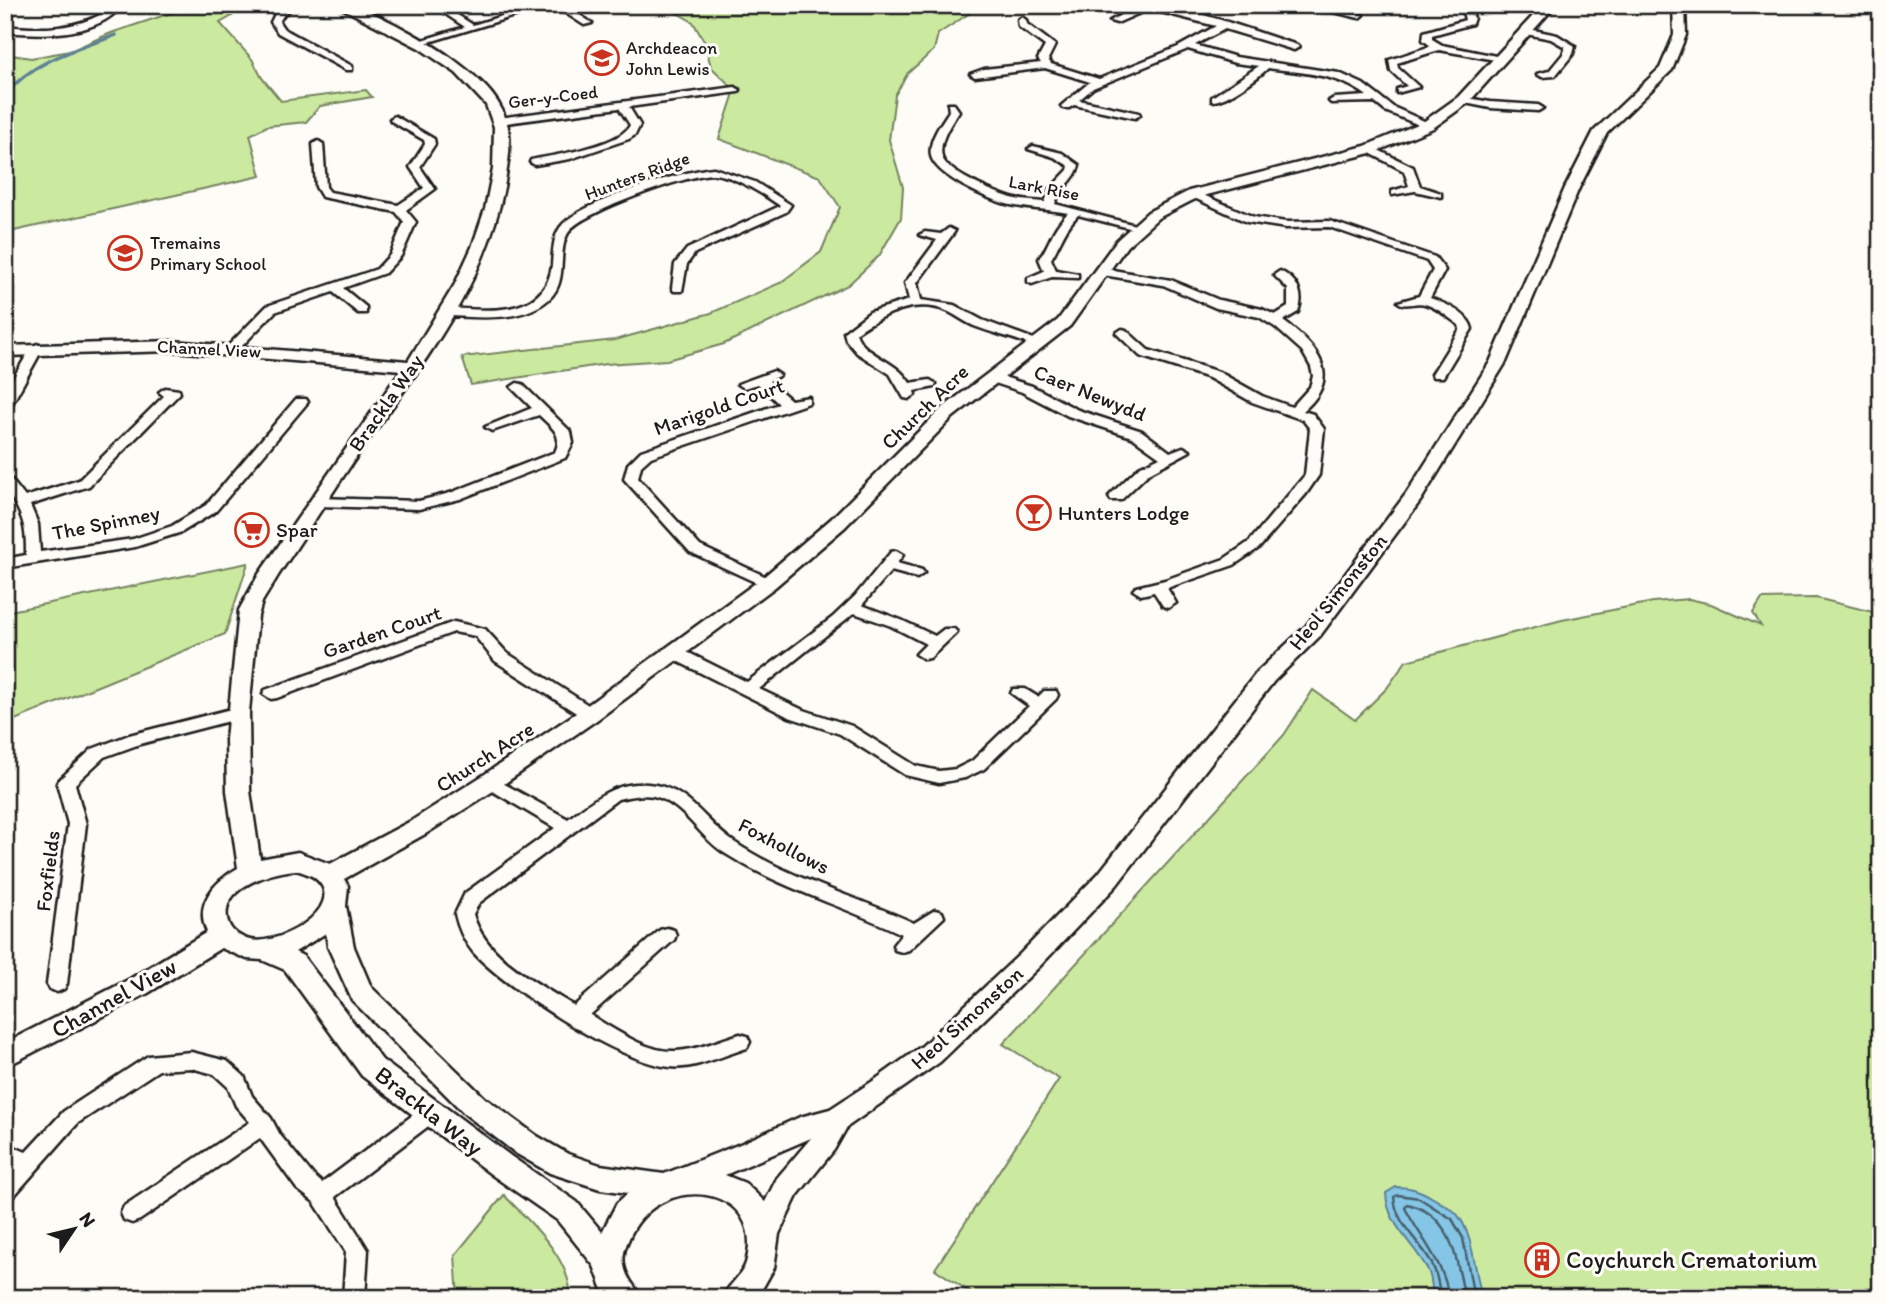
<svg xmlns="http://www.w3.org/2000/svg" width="1886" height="1303" viewBox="0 0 1886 1303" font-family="Itim,sans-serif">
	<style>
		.green { fill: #cce9a0; stroke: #74825e; stroke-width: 2 }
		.water { fill: #85c5e6; stroke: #5b8195; stroke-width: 2 }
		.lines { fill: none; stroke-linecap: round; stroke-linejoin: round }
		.shore { stroke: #46606d; stroke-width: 2.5 }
		.stream { stroke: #5b8195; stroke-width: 3.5 }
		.minor-casing { stroke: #1c1c1c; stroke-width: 5 }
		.tertiary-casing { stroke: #1c1c1c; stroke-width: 5 }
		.minor { fill: #fdfcf7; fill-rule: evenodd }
		.tertiary { fill: #fdfcf7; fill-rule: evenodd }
		.labels { text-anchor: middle; stroke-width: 6; stroke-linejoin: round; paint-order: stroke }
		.far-poi-label { font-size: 18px; fill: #1c1c1c; stroke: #fdfcf7; text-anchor: start }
		.far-street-label { font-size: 18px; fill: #1c1c1c; stroke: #fdfcf7 }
		.street-label { font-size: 21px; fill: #1c1c1c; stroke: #fdfcf7 }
		.poi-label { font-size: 21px; fill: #1c1c1c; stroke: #fdfcf7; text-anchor: start }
		.near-street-label { font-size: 24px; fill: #1c1c1c; stroke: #fdfcf7 }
		.near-poi-label { font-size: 24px; fill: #1c1c1c; stroke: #fdfcf7; text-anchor: start }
	</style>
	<rect width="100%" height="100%" fill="#fdfcf7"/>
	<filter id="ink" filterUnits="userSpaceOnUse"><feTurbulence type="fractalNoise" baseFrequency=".0143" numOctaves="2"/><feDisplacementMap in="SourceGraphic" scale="14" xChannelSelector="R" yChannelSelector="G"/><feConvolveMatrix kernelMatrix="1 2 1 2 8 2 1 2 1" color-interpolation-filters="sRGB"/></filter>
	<g filter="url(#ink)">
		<path class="green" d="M663,5h319l-44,29 -4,16 -26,23 -13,22 -6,45 14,47 -2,31 -22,38 -31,29 -124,59 -57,16 -61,4 -135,21 -9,-28 153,-17 96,-27 69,-30 41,-31 19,-45 -20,-30 -101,-38 16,-49 -24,-23 -6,-24 -12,-21z
			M224,9l8,7 -12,7 32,36 10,19 19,23 85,-11 6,7 -52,9 -14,16 -39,4 -17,9 11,41 -256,57v-179l26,4 39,-7 41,-18 63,-21z
			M248,563l-23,71 -220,90v-112z
			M1816,598l65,16v684h-902l-44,-29 124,-190 -56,-35 281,-309 29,-45 42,30 32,-32 19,-27 156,-41 91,-18 36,-3 22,5 50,22 -8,-13 9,-14z
			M504,1195c26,28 66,61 67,103h-113l-3,-43z"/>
		<path class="water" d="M1396,1187c15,0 24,3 37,11 8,5 17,9 23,15 17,18 19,60 26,85h-49c-1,-9 -1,-20 -5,-28 -14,-27 -41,-45 -42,-77z"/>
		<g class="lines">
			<path class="shore" d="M1440,1298c-1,-14 -3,-26 -10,-38 -13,-22 -34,-36 -36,-63l4,-2 21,3 33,21 11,19 11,60
				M1449,1298c-5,-36 -28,-59 -44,-90l2,-4c46,10 49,56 58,94"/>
			<path class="stream" d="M5,106l7,-9 -4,-5c26,-32 71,-43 108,-57"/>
			<g class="minor-casing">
				<path id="minor" d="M94,5h13l9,7c-28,25 -75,23 -111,20v-6c35,4 71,4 102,-15z
					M286,5h11l-13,9 -5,8 5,7 68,37v4h-6l-68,-37 -7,-11 6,-12z
					M432,5h10l31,20 64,-20h14l-135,41v-4l49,-15z
					M553,5h11l28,18 -8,2z
					M1139,5c51,0 109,25 158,40l2,2 -5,3 -69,-21 -30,16 41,12 103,16 24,11 30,23 40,18 -9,2 -39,-16 -11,-9 -43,1 -2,-2 5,-3 33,-2c-28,-22 -64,-23 -99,-28 -10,10 -43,34 -56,33v-4l47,-31 -24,-3 -47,-14 -95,39 -14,12 60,13 1,2 -5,3 -61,-13 -5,3h-6l-2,-2 29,-24 -45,-14 -70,9 -5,-3 14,-5 57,-6 -3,-4 7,-13 -26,-19 -1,-7 4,-3 4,3 1,4 28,21 -7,14 3,5 48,15 79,-32 38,-21 -67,-17 -32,14 -7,-2z
					M1304,5h19l40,10 -4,3z
					M1472,5h10l-10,8 2,5 -2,6 -40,11v4l10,6 59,12v4l-62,-11 -42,13 1,5 21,19 -22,6v-4l10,-3 -16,-15 -2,-11 42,-14 -8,-6 1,-8 41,-12 -2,-8z
					M1486,5h14v1l-4,3z
					M1524,28l33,7 18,11 -2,8 -18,22 -13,1 -5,-3 12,-3 14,-17 2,-7 -14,-8 -30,-6v-4z
					M735,87l5,3 -2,2 -109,15 11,18 -5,10 -6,4 -59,20 -35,6 -5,-3 1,-2c23,-5 89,-14 99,-35l-11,-17 -120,16 -5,-3 5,-3z
					M1463,97l27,5 48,3 5,3 -5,3 -48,-3 -30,-6 -2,-2z
					M948,104h6l5,7c-8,13 -21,30 -17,46 4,15 49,34 64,39 12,5 26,5 39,6l5,-13 18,-19 1,-4 -15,-9 -26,-8 5,-3 29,7 17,12c-3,15 -19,23 -24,39l88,23 -6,3 -59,-15c-15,16 -16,26 -27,44l5,11 22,4v4l-26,-1 -20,7 -4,-2v-4l16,-7 -5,-12c13,-19 12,-29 29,-46 -21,-4 -45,-4 -65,-10 -19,-6 -67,-27 -72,-47 -3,-16 10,-32 18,-45z
					M395,116l39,23 1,5 -15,23 15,22 -29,21 10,12 -15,34 -16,17 -42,15 23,19v6h-8l-25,-21 -58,20 -39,40h-8v-6l39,-40 110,-37 13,-14 14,-33 -8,-10 -74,-15 -6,-10 -3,-43 5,-3 5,3 3,43 4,5 68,13 26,-17 -14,-21 15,-23 -1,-4 -33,-19 -1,-2z
					M1370,146l43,21 7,19 21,7v4l-26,-6 -23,4v-4l17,-5 -5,-15 -38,-20 -1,-2z
					M714,168l41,14 36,23 -5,7 -91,41 -8,11 -5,27h-8l-2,-3 3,-24 12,-15 93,-43c-15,-11 -49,-32 -67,-32 -23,0 -130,38 -143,56 -15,20 0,50 -21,69 -27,24 -70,18 -103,17l-6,-4 6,-4c41,2 99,11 106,-43 1,-14 1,-31 11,-41 22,-23 118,-53 151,-56z
					M1194,191l60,26 32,5 44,-1 105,36 10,13 -15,28c14,5 39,15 42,31l-29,48h-10l-1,-3 28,-45 -1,-4c-11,-8 -21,-17 -34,-21 -10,-3 -19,4 -27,-2l21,-6 14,-26 -6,-9 -98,-34 -43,1 -39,-6 -57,-26 -1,-2z
					M949,228l6,3 -38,52 4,17 33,5 28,15 60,22 -2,3h-8c-19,-7 -40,-12 -58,-19 -9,-4 -17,-10 -25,-14 -33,-15 -66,2 -93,21 7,23 40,26 54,50l20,-3 6,4 -1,3 -21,4 1,4 -6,4 -5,-1 -14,-24 -33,-21 -11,-13 -2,-8 26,-20 39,-12 -4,-17 32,-43 -18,-5 6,-3 16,2z
					M1101,268l70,12 48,20 43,9 13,6 13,-8v-18l-14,-14 6,-4c17,8 25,23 18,41l-15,9c34,25 61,55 20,90l10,3 11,15 -5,46 -13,19 -47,54 -25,17 -67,23 9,15 -8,5 -5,-2 -9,-14 -13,3 -8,-5 3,-3 29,-7 59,-21 25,-17 56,-67 5,-46 -7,-9 -51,-18 -43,-24 -69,-22 -24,-23 6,-4 4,1 22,20 71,22 43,24 30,11 18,-20 3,-11 -2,-9 -9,-16 -27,-24 -16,-10 -43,-9 -53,-23 -66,-11v-4z
					M37,344l6,4 -31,56 -7,4v-16l26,-44z
					M774,371l6,4 -11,6 22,19 18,-3v6l-158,54 -10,9 -3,12 62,68 73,34 3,3 -8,5 -78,-36 -66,-73 4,-15 13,-13 138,-47 -21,-20 -14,4 -6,-4z
					M991,373l41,13 46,24 64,21 28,21 13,-5 7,4 -41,22 -28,27h-10l-2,-3 2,-3 28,-27 21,-10 -28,-20 -64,-21 -46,-24 -36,-12 -1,-3z
					M517,383l5,1 49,48 2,11 -8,15 -105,41 -41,10 -101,-3 -7,-4 7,-4 101,3 31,-8 105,-41c9,-18 -4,-25 -16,-37l-47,16 -7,-4 47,-19 -21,-21z
					M165,388l14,2 1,3 -91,93 -59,19 8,19 2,28 93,-13 39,-13 34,-21 90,-106h10l2,3 -92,109 -34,21 -47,15 -130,21v-9l21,-4c0,-14 0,-28 -6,-41 -6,-16 -15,-19 -15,-37l5,1 15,19 54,-17 85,-84 -5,-4z
					M896,551l7,4 -6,8 25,7 2,3 -7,5 -26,-7 -29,34 39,15 34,16 9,-7h10l3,3 -3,3 -24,23 -6,1 -8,-5 10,-10 -35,-18 -37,-13 -95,76 42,20 51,17 64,40 23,5 17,-2 16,-8 57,-55 -18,-13 2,-4h12l13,8 6,-6h12l2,4 -2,4 -72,70 -19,9 -26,5 -34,-8 -65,-41 -51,-17 -120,-60 -2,-4 8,-5 6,1 66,33 86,-65 22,-21 36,-44z
					M454,622l31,7 22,24 89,57 2,4 -2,4h-12l-89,-57 -20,-25 -21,-4 -177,66 -6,1 -8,-5 2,-4z
					M235,708l6,2 2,4 -2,4 -101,26 -36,13 -29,27 11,40 -19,160 -3,5 -7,3 -7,-3 -3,-5 21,-160 -11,-41 3,-4 32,-30 37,-14z
					M490,776l78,43c25,-19 47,-38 80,-35 41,3 56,38 86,58 55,37 121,54 180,81l21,-13 7,2 2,5 -35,33 -7,2 -7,-2 -2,-5 9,-11c-58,-28 -122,-46 -176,-80 -25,-15 -39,-45 -66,-56 -13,-5 -28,-2 -42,1l-139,104 -6,11c12,44 65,69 101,92l86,-76 7,-2 7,2 2,5 -2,5 -84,75c24,14 57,38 86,36 22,-1 43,-11 64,-17l7,2 3,6 -3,6c-23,7 -53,22 -77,19 -49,-4 -164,-78 -197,-115 -9,-11 -15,-24 -18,-38l10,-21 90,-65 -71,-42 -3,-4 3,-4z
					M191,1052l36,9 17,15 8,20 19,22 9,17 33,40 9,8 103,-77 7,-3 7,3 3,6 -3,6 -104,79 33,53 -3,48h-22l3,-46 -32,-50 -17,-13 -37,-51 -120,82 -8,3 -8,-3 -3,-7 3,-7 126,-84 -14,-16 -8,-19 -14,-13 -23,-6 -32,2 -81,53 -65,74 -8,2v-24l9,-9 -9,-4v-19l21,9 38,-41 84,-55z"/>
			</g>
			<g class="tertiary-casing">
				<path id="tertiary" d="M336,5c5,0 12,-1 16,0 22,6 79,38 98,52 22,16 48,36 56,63 7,20 2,42 -1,62 -19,107 -89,190 -150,277 -26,38 -50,77 -76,115l-17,28 -4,14 -9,96 1,79 10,68 38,-7 32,12 81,-43 71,-45 100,-67 179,-130 70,-60 110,-110 117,-89 59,-80 31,-28 41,-21 176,-45 58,-24 35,-25 85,-92h13l-88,98 -35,25 -58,24 -176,45 -41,21 -31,28 -57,80 -117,91 -108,110 -70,60 -177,132 -100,69 -71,45 -83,46 4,7 -2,20 8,41 17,40 114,111 52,38 31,18 32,11 64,9 76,-30 60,-27 30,-8 46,-30 46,-33 99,-93 77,-79 160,-203 48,-45 100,-132 84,-132 75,-174 29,-57 66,-63 14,-33 -1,-30h12l1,30 -14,35 -65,63 -28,55 -73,174 -85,138 -101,136 -46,45 -158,205 -77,81 -99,95 -93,65 -13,23 -37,46 -18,38 -5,34 -17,30h-35c6,-13 20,-22 24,-35 22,-76 -82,-94 -115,-29 -5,11 -9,19 -7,31 2,14 12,21 17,33h-35l-12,-32 -37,-46 -65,-45 -130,-99 -77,-106 -23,-10 -15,-1 -26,-11 -73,45 -143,74v-24l125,-64 77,-47c-13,-28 7,-50 31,-64l-11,-77 -1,-52 13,-129 20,-36 142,-204 -228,-19 -168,5v-10l168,-5 235,20 47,-77 17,-37 13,-38 8,-40 1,-42 -8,-22 -30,-32 -37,-25zM296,870c6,2 15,4 20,9 34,28 -43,73 -72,59 -9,-4 -16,-11 -17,-20 -5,-32 45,-46 69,-48zM326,933l2,14 24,53 113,114 52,40 33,19 50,16 28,4 -11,10 -15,29 -25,-30 -65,-45 -130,-97 -79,-104 -8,-4zM811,1138l-34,40 -12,24 -20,-19 -20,-8z"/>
			</g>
			<use href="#minor" class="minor"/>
			<use href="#tertiary" class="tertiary"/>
		</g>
	</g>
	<defs>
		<g id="school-ring" transform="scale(1.75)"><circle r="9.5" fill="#fdfcf7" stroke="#c8321e" stroke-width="1.5"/><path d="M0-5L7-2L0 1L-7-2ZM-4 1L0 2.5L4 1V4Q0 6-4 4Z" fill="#c8321e"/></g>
		<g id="bar-ring" transform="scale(1.75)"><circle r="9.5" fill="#fdfcf7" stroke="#c8321e" stroke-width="1.5"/><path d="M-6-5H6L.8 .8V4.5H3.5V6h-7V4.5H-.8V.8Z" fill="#c8321e"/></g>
		<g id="supermarket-ring" transform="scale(1.75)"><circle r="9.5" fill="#fdfcf7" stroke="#c8321e" stroke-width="1.5"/><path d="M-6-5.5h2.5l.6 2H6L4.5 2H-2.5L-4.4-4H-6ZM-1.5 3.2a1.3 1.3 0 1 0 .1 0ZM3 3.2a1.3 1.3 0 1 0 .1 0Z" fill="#c8321e"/></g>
		<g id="building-ring" transform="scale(1.75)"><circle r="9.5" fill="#fdfcf7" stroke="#c8321e" stroke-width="1.5"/><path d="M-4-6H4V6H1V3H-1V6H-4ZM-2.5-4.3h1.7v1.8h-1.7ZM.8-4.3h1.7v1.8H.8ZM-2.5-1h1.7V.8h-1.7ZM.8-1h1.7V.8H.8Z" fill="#c8321e"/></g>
	</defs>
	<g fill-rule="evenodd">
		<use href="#school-ring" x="602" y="58"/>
		<use href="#school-ring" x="125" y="253"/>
		<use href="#bar-ring" x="1034" y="513"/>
		<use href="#supermarket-ring" x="252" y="530"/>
		<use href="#building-ring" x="1542" y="1260"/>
	</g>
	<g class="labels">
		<g class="far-poi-label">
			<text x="626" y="54">Archdeacon<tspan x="626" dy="21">John Lewis</tspan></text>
			<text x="150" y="249">Tremains<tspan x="150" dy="21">Primary School</tspan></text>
		</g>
		<g class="far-street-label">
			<text transform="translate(553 97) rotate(-7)" y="6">Ger-y-Coed</text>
			<text transform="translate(637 176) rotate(-20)" y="6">Hunters Ridge</text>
			<text transform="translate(1044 188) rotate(11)" y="6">Lark Rise</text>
			<text transform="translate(209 349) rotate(3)" y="6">Channel View</text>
		</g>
		<g class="street-label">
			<text transform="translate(1090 393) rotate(22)" y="7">Caer Newydd</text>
			<text transform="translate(386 403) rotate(-55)" y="7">Brackla Way</text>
			<text transform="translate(719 407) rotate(-19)" y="7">Marigold Court</text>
			<text transform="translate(925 407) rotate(-44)" y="7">Church Acre</text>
			<text transform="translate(106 523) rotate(-11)" y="7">The Spinney</text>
			<text transform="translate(1338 592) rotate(-51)" y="7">Heol Simonston</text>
			<text transform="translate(382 632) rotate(-19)" y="7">Garden Court</text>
			<text transform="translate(485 757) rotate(-33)" y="7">Church Acre</text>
			<text transform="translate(784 846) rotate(27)" y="7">Foxhollows</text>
			<text transform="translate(48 871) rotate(-83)" y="7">Foxfields</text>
			<text transform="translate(967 1018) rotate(-42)" y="7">Heol Simonston</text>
		</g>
		<g class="poi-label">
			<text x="1058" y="520">Hunters Lodge</text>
			<text x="276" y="537">Spar</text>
		</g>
		<g class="near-street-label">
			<text transform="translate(114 998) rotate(-29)" y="8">Channel View</text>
			<text transform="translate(429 1111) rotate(38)" y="8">Brackla Way</text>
		</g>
		<g class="near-poi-label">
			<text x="1566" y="1268">Coychurch Crematorium</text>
		</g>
	</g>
	<rect width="1886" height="1303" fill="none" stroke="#fdfcf7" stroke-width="28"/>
	<rect x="14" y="14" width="1858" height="1275" fill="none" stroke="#1c1c1c" stroke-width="2.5" filter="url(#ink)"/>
	<g transform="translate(74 1229) rotate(55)" stroke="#fdfcf7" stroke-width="5" paint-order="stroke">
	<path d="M0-5L12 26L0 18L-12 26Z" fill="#1c1c1c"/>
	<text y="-10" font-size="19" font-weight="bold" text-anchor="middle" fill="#1c1c1c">N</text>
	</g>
</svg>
